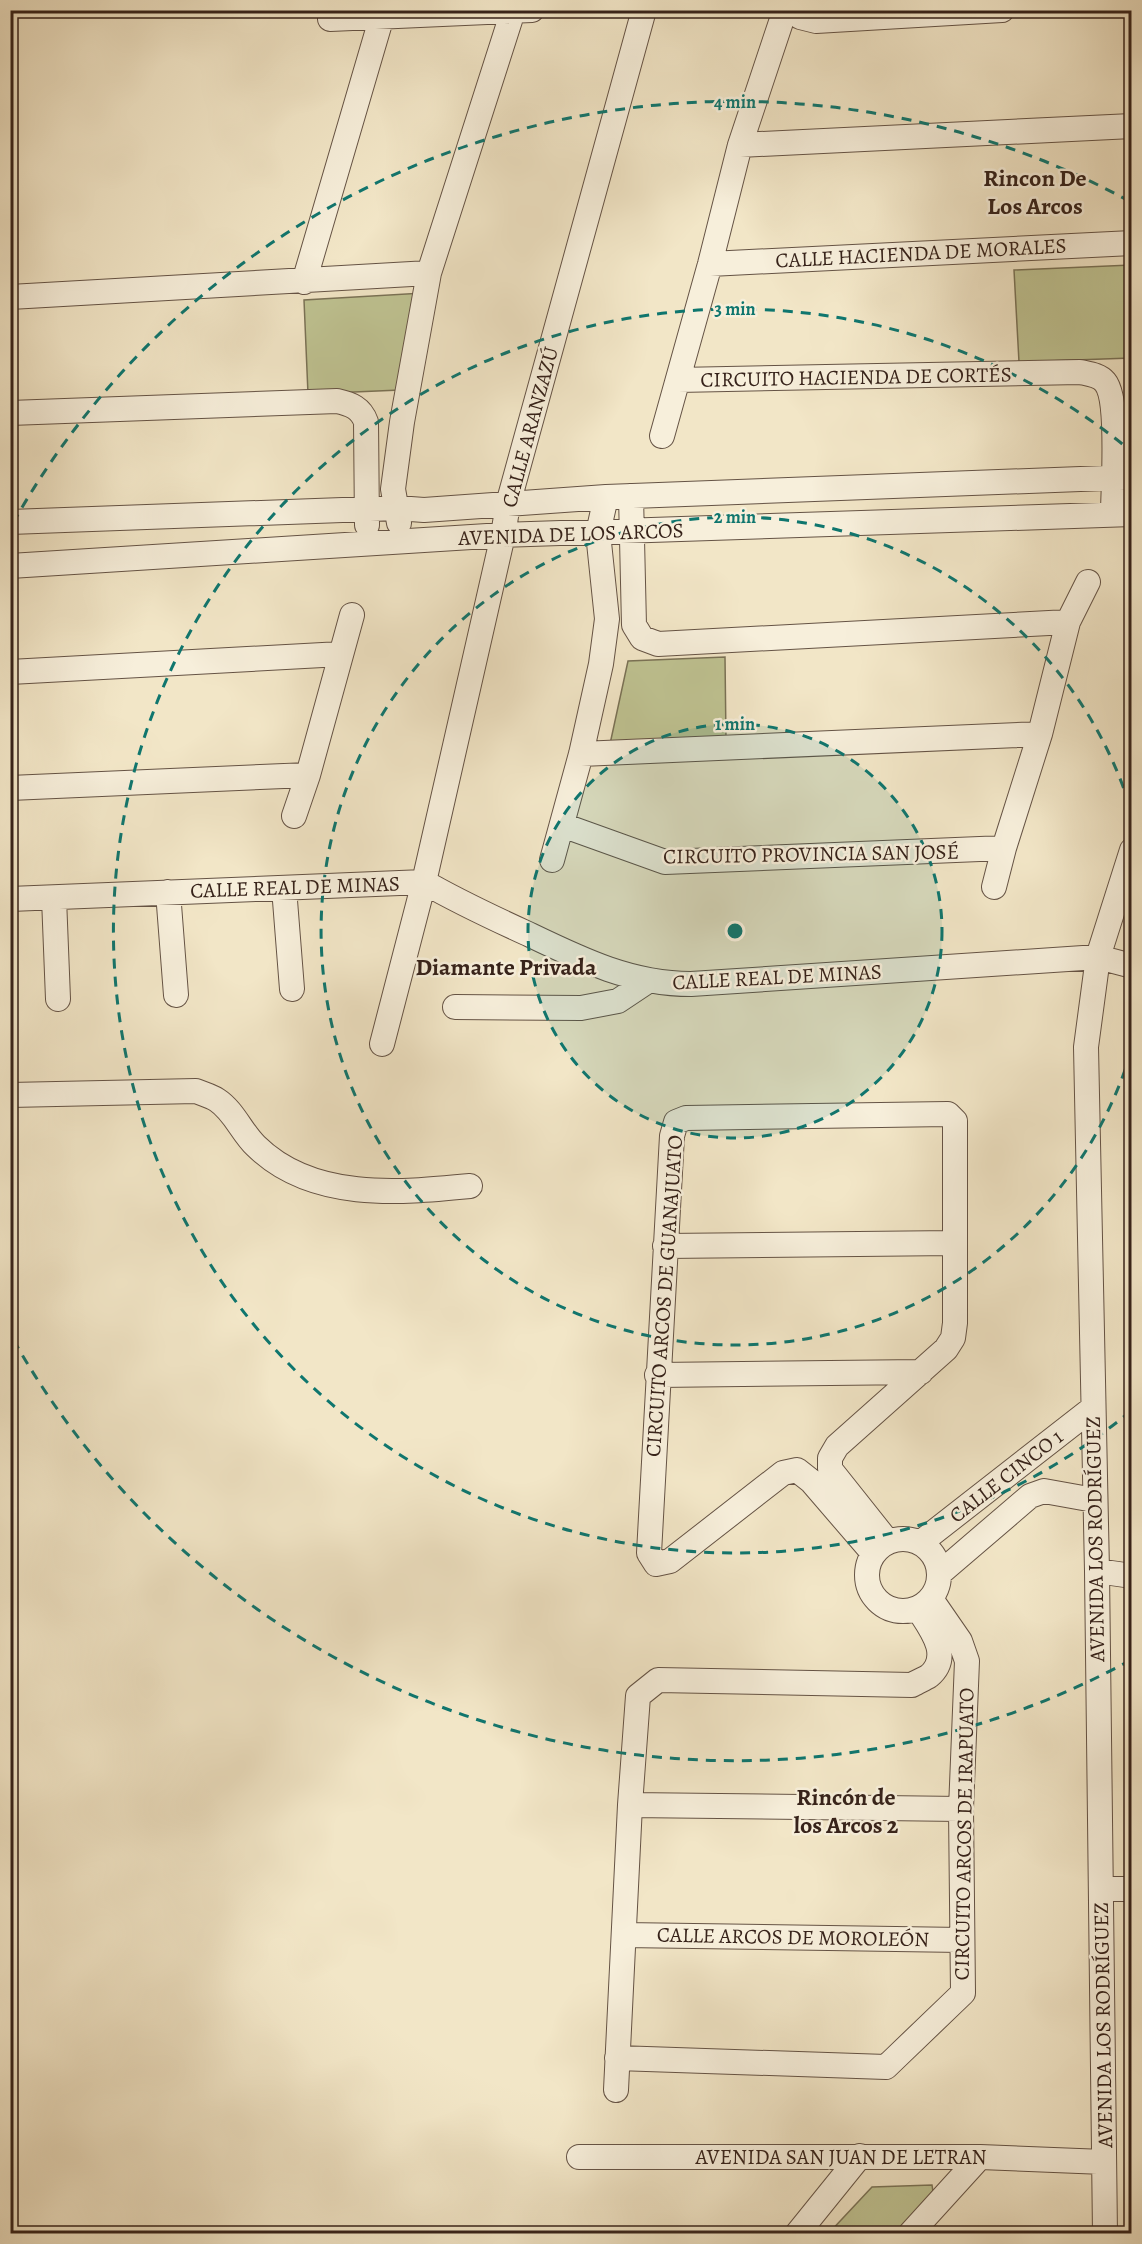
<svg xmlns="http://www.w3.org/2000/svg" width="1142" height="2244" viewBox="0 0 1142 2244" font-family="Alegreya,serif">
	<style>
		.green { fill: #bfc392; stroke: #7a7256; stroke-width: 1.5 }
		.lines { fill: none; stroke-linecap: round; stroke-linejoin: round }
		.minor-casing { stroke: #655345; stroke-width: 26 }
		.minor { stroke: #f7efdb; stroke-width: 24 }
		.ring { fill: none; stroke: #0f766e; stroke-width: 3; stroke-dasharray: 10 8 }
		.labels { text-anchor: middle; stroke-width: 5; stroke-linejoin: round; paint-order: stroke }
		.street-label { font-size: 21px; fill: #36221a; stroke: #f7efdb }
		.quarter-label { font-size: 24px; font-weight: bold; fill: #36221a; stroke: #f7efdb }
		.centre { fill: #0f766e; stroke: #f7efdb; stroke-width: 3 }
		.ring-label { font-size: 18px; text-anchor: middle; font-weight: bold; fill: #0f766e; stroke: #f7efdb; stroke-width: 5; stroke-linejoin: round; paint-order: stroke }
	</style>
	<rect width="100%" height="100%" fill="#f2e6c7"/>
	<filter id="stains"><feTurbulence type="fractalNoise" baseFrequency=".00333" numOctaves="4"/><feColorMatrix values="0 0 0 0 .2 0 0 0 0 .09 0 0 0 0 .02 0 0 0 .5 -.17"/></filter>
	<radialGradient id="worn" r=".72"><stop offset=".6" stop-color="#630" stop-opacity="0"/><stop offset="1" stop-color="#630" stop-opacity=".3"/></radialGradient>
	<path class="green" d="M1131,265v93l-112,4 -5,-92z
		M423,293l-23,97 -92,4 -4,-94z
		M725,657l1,83 -116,4 18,-83z
		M932,2185l3,20 -28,28 -79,1 44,-47z"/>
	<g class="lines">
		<g class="minor-casing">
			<path id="minor" d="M794,10l6,7 16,4 186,-11
				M330,19l202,-9
				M740,145l392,-19
				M710,264l422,-21
				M304,282l78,-266
				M10,297l419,-24
				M678,380l402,-8c9,2 19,3 25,10 15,18 8,105 8,132
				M10,413l327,-12c14,3 24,7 29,21l1,103
				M662,436l48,-172 30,-119 45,-135
				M631,496l3,129 8,13 16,6 410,-22
				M10,522l387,-14 27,2 182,-13 526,-20
				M399,523l-6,-34 9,-67 27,-149 84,-262
				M10,566l493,-31 629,-21
				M10,672l331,-18
				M581,754l459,-20
				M10,788l298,-13
				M294,816l14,-41 44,-160
				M562,825l103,37 339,-14
				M552,860l29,-106 20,-90 6,-45 -9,-86 8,-36
				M994,887l10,-39 36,-114 28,-112 20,-40
				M284,888l8,101
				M168,892l8,103
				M54,898l4,101
				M10,899l414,-17c33,19 67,35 102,51 54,26 104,51 165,51l407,-27 34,9
				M455,1007l126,1 37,-7 30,-20
				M382,1044l42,-162 79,-347 5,-31 136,-494
				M10,1095l186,-4c7,3 15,5 21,9 17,11 25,33 39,46 56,55 142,47 214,40
				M665,1246l289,-3
				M657,1375l264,-3
				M867 1575a36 36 0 1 1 72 0a36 36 0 1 1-72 0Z
				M920,1543l173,-135
				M873,1553l-62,-72 -14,-11 -14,3 -113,88 -14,3 -7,-11 23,-417 4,-14 10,-4 262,-4 7,7v202l-2,15 -7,11 -109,97 -7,12v11l58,73
				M1097,1571l35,5
				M939,1574l91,-78 14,-5 50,9
				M630,1805l331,4
				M1101,1889h31
				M624,1935l338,5
				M617,2058l269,9 77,-74 -2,-184 6,-148 -7,-20 -29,-42
				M616,2090l14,-285 8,-109 20,-16 254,5c5,-3 12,-6 17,-9 24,-20 1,-48 -11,-67
				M579,2157h401l124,5
				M797,2234l63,-78
				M910,2234l70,-77
				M1105,2234l-8,-663 -11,-524 12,-90 34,-107"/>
		</g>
		<use href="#minor" class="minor"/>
	</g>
	<circle cx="735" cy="931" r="207" fill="#0f766e" fill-opacity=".12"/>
	<g class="ring">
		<circle cx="735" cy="931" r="207"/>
		<path d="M1131 1052A414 414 0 1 1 1131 810"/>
		<path d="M1131 1411A622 622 0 1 1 1131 451"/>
		<path d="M1131 1660A829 829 0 0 1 13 1339M13 523A829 829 0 0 1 1131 202"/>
	</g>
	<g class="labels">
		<g class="street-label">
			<text transform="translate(921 253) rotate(-3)" y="7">CALLE HACIENDA DE MORALES</text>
			<text transform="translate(856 377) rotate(-1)" y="7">CIRCUITO HACIENDA DE CORTÉS</text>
			<text transform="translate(530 427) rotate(-75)" y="7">CALLE ARANZAZÚ</text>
			<text transform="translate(571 534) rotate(-2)" y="7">AVENIDA DE LOS ARCOS</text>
			<text transform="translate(811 854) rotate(-1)" y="7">CIRCUITO PROVINCIA SAN JOSÉ</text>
			<text transform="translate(295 887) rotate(-2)" y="7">CALLE REAL DE MINAS</text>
			<text transform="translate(777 977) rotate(-3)" y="7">CALLE REAL DE MINAS</text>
			<text transform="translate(664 1296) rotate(-86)" y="7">CIRCUITO ARCOS DE GUANAJUATO</text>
			<text transform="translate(1006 1476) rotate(-38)" y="7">CALLE CINCO 1</text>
			<text transform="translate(1095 1539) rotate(-91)" y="7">AVENIDA LOS RODRÍGUEZ</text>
			<text transform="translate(964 1834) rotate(-89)" y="7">CIRCUITO ARCOS DE IRAPUATO</text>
			<text transform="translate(793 1937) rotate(1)" y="7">CALLE ARCOS DE MOROLEÓN</text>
			<text transform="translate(1103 2025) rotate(-91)" y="7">AVENIDA LOS RODRÍGUEZ</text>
			<text x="841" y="2164">AVENIDA SAN JUAN DE LETRAN</text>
		</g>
		<g class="quarter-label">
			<text x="1035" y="186">Rincon De<tspan x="1035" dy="28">Los Arcos</tspan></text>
			<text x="506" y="975">Diamante Privada</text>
			<text x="846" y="1805">Rincón de<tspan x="846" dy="28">los Arcos 2</tspan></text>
		</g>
	</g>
	<circle cx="735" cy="931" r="9" class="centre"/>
	<g class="ring-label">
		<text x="735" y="108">4 min</text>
		<text x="735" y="315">3 min</text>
		<text x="735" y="523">2 min</text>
		<text x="735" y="730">1 min</text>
	</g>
	<rect width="1142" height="2244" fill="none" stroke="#f2e6c7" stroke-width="36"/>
	<rect x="12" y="12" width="1118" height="2220" fill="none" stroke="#36221a" stroke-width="3"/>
	<rect x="18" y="18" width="1106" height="2208" fill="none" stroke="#36221a" stroke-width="1.5"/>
	<rect width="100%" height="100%" filter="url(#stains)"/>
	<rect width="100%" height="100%" fill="url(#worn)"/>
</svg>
